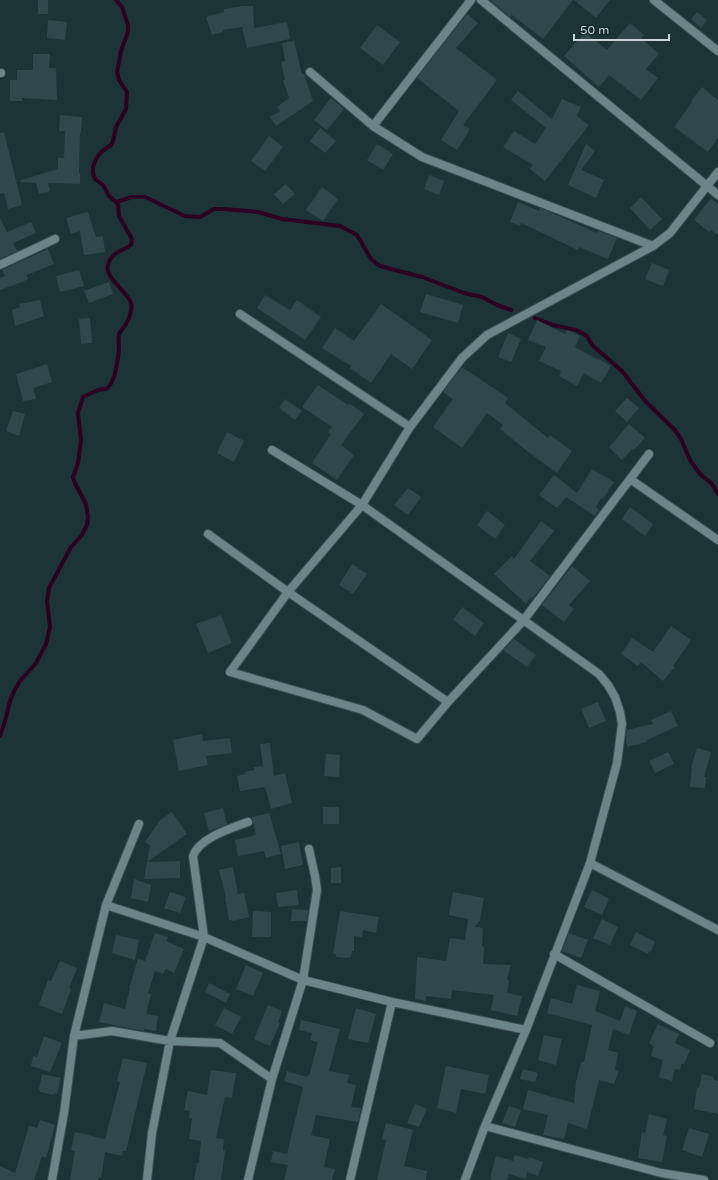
<svg xmlns="http://www.w3.org/2000/svg" width="718" height="1180" viewBox="0 0 718 1180" font-family="'Varela Round',sans-serif">
	<style>
		.lines { fill: none; stroke-linecap: round; stroke-linejoin: round }
		.stream { stroke: #2d0021; stroke-width: 4 }
		.building { fill: #30484d }
		.street-casing { stroke: #3b4f53; stroke-width: 10 }
		.street { stroke: #6b858a; stroke-width: 8 }
	</style>
	<rect width="100%" height="100%" fill="#1c3338"/>
	<g class="lines">
		<path class="stream" d="M117,202l15,-5h13l40,19 15,1 14,-8h10l34,3 24,7 58,7 17,9 14,24 9,7 42,11 42,16 18,4 15,8 14,5
			M535,318l18,7 23,5 11,6 5,9 30,26 24,31 28,27 7,10 9,21 10,14 12,10 6,10
			M0,736l5,-15 5,-20 5,-12 5,-8 16,-18 10,-19 4,-17 -3,-26 2,-13 22,-41 11,-12 5,-10 1,-8 -2,-13 -11,-21 -2,-6 5,-14 3,-23 -3,-27 5,-16 15,-7 8,-1c9,-5 12,-30 13,-40 0,-5 -1,-10 0,-15 2,-4 5,-7 7,-10 3,-5 7,-15 5,-21 -5,-16 -38,-29 -16,-49 5,-4 11,-5 16,-9l1,-6 -13,-23 -1,-12 -9,-8 -6,-11 -8,-6 -2,-6v-6l3,-8 5,-7 10,-7 2,-4 3,-14 10,-18 1,-17 -8,-12 -2,-8 4,-21 7,-19v-7l-6,-18 -6,-7"/>
	</g>
	<path class="building" d="M38,0h10v14h-10z
		M490,0h83l-30,39 -31,-24 -2,2z
		M574,0h36l-14,18z
		M243,6h10l1,22 33,-6 3,17 -43,9 -5,-21 -20,3 1,2 -11,3 -6,-18 18,-5v-3z
		M697,12l10,8 -6,8 -10,-9z
		M467,14l11,9 -22,25 41,32 -34,45 7,4 -13,21 -16,-10 18,-29 -42,-33z
		M48,20l19,2 -2,18 -18,-2z
		M630,23l14,12 -3,3 18,16 -13,15 12,9 -17,22 -32,-25 -10,12 -35,-31 21,-24 22,18z
		M377,25l23,17 -17,23 -23,-17z
		M294,41l8,33h2l9,27 -37,25 -6,-9 10,-6 -3,-4 12,-9 -6,-18h2l-4,-18 4,-1 -3,-18z
		M33,54h17l-1,14h7l1,32 -35,-2v3h-12v-21h7v-10h16z
		M702,87l16,13v38l-10,14 -34,-25 18,-25 -1,-1z
		M518,91l34,28 10,-20 19,8 -4,9 12,9 -44,56 -15,-12 3,-4 -30,-18 11,-16 21,13 11,-16 -35,-28z
		M331,98l13,11 -17,21 -13,-10z
		M60,115l22,2 -1,16h-1l-1,40h1v11l-32,-1 2,8 -11,3 -3,-11 -15,-1v-2l37,-11v-11h6l1,-27h-6z
		M320,128l16,13 -11,12 -15,-12z
		M4,132l18,73 -14,4 -4,-16 -4,1v-61z
		M269,136l14,11 -18,24 -14,-10z
		M377,144l16,10 -10,16 -16,-10z
		M586,144l9,7 -14,19 23,10 -8,18 -28,-13z
		M429,175l15,6 -5,14 -15,-6z
		M286,184l9,10 -12,10 -9,-10z
		M322,187l16,12 -15,22 -17,-11z
		M641,197l21,22 -12,11 -20,-22z
		M711,198l7,6v31l-7,-5 -2,2 -15,-12z
		M518,202l21,9 1,-3 10,4 47,21 1,-2 19,7 -9,21 -29,-12 -1,3 -57,-27 -1,3 -10,-4z
		M88,212l8,25 7,-1 2,16 -21,3 -4,-24 -9,3 -5,-16z
		M0,218l7,14 24,-10 5,11 -23,10 4,8 -17,8z
		M48,249l6,15 -27,11 1,4 -6,3 -22,8v-12l5,-2 -3,-6z
		M652,263l17,7 -6,16 -18,-7z
		M79,270l5,16 -24,6 -4,-16z
		M109,282l4,12 -24,9 -5,-12z
		M426,294l37,11 -5,18 -38,-11z
		M265,295l25,15 7,-10 24,17 -16,23 -48,-32z
		M40,300l4,16 -29,10 -3,-16 8,-3 -1,-3z
		M381,304l51,36 -20,29 -21,-15 -20,29 -21,-15 1,-2 -29,-18 13,-20 19,13z
		M90,318l2,25 -11,1 -2,-25z
		M537,320l28,14 2,-4 13,6 -5,11 23,13 1,-1 12,7 -10,17 -17,-10 -7,13 -18,-10 2,-5 -22,-10 7,-14 -18,-7z
		M508,333l13,6 -10,23 -13,-5z
		M47,364l5,18 -19,6 3,11 -13,2 -7,-27z
		M462,367l46,31 -3,5 43,35 2,-3 22,16 -15,22 -30,-22 -27,-22 3,-4 -16,-12 -25,35 -29,-21 20,-28 -10,-7z
		M318,385l30,20 1,-2 15,11 -23,31 13,10 -17,25 -25,-17 19,-29 -3,-2 4,-5 -30,-20z
		M627,398l12,10 -12,14 -12,-11z
		M285,399l17,12 -7,9 -16,-12z
		M13,411l12,3 -6,22 -13,-5z
		M629,424l16,14 -11,12 -2,-1 -10,11 -13,-13z
		M227,432l17,9 -10,21 -17,-9z
		M592,469l22,13 -11,17 -2,-1 -5,9 3,3 -4,6 -29,-19 -9,11 -18,-13 15,-20 23,18z
		M408,488l13,9 -13,18 -14,-10z
		M630,507l23,17 -8,12 -23,-17z
		M487,511l18,14 -10,14 -18,-14z
		M541,521l13,10 -24,30 20,15 -17,22 -2,-1 -5,7 -32,-30 18,-18 2,3z
		M352,564l15,10 -14,20 -14,-9z
		M572,566l18,15 -21,24 5,4 -10,13 -22,-17z
		M462,607l22,16 -9,13 -22,-16z
		M221,615l11,28 -24,10 -12,-29z
		M671,626l20,14 -18,26 2,1 -12,14 -22,-19 -3,4 -17,-12 11,-16 21,14z
		M514,639l22,16 -9,12 -24,-17z
		M598,702l8,19 -17,7 -8,-19z
		M671,711l7,15 -31,14v2l-20,5 -1,-7 1,-10 26,-6 -2,-4z
		M202,734l1,7 27,-3 2,15 -26,3 2,9 -29,6 -6,-31z
		M270,743l4,33 11,-3 7,30 -21,6 -6,-22 -25,4 -3,-15 8,-2 -1,-2 10,-2v-3l9,-1 -3,-22z
		M697,748l14,4 -7,25h2l-1,11 -15,-1 2,-23z
		M668,752l6,12 -19,9 -6,-12z
		M326,754l14,1 -1,22 -15,-1z
		M323,807h16v17h-16z
		M223,808l4,16 -18,7 -5,-18z
		M172,812l15,22 -40,28 3,-16 -5,-4 15,-22z
		M269,813l12,41 -15,4 -2,-7 -26,5 -3,-16 21,-5 -4,-18z
		M299,842l4,23 -18,4 -4,-23z
		M180,861v17l-36,1 3,-17z
		M233,867l5,27 6,-1 5,24 -16,4 -1,-1h-3l-4,-22 1,-1 -7,-27z
		M341,867v16h-10v-15z
		M134,879l17,6 -3,17 -17,-4z
		M297,890l2,15 -21,2 -2,-14z
		M592,890l17,9 -7,16 -18,-8z
		M170,892l16,5 -6,16 -16,-5z
		M453,892l31,6 -4,22 -5,7 8,1 -1,18 2,1 -1,17 28,1 -4,15h2l-2,13 15,3 -5,20 -26,-6 3,-15 -42,-5 -1,9 -25,-3v5l-11,-2 2,-42 29,4 4,-23 15,2 3,-21 -19,-4z
		M292,909l16,1 -1,11h-16z
		M253,911l18,1v25h-19z
		M340,911l39,6 -3,16 -13,-3 -1,7 -8,-1v15h-2l-1,6 -3,1 -12,-1v-3h-3z
		M602,919l16,8 -8,18 -17,-7z
		M636,932l19,10 -4,10 -2,-1 -1,3 -18,-9z
		M155,933l13,4 -2,4 18,8 -10,24 -8,-4 -3,5 -8,-3 -7,22 3,1 -5,20 12,2 -2,15 -12,-2v2l-45,-9 5,-19 21,6 5,-21h-1l9,-29 7,2z
		M569,933l19,7 -7,18 -19,-7z
		M116,935l23,5 -4,20 -23,-7z
		M60,961l17,7 -8,20 2,1 -9,25 -23,-9 9,-25 3,1z
		M246,965l17,8 -10,23 -17,-7z
		M209,983l21,11 -4,9 -21,-11z
		M577,985l23,6 -5,20 25,10 5,-15 12,5 -8,24 -16,-6 -5,21 10,3 -3,17 4,1 -5,13 -15,-4 -12,49 -19,-6 -4,16 -21,-4 5,-20 -25,-6 5,-19 46,13 2,-21 5,-20h3l8,-37 -45,-12 4,-15 21,6z
		M268,1005l14,6 -4,11 2,1 -10,23 -16,-7z
		M224,1008l17,9 -9,17 -17,-9z
		M356,1008l20,6 -8,29 -20,-4z
		M301,1020l39,9 -11,42 20,4 -2,8 9,2 -5,22 10,1 -3,14 -42,-7 -5,20 19,4 -6,28 11,2 -3,11h-48l4,-15 -17,-3 2,-11 14,3 16,-67 -19,-6 3,-10 20,6v-2l2,1 9,-34 -8,-2 2,-7 -13,-3z
		M658,1024l21,10 -4,9 15,7 -6,14h-3l-1,6 -5,-1 -3,12 -13,-4 4,-17 -12,-4 3,-10 -5,-3z
		M544,1035l18,4 -6,26 -18,-5z
		M44,1036l18,7 -12,29 -19,-6 2,-10 4,1z
		M123,1058l24,5 -21,88h-3l-1,5 -17,-4 -4,26 -2,-1 -1,3h-28l5,-29 -4,-1 4,-18 30,7 15,-57 -3,-1z
		M446,1066l43,9 -4,19 -24,-5 -5,24 -19,-5z
		M523,1069l15,4 -3,9 -15,-3z
		M211,1070l25,3 -4,25 -7,-1 -9,41 8,1 -1,11 2,1 -4,29h-27l3,-17h2l2,-22 -12,-2 3,-21h-3l1,-7 -6,-1 4,-19 19,4z
		M42,1074l19,4 -4,16 -3,-1v2l-14,-3v-2l-1,-1z
		M702,1074l12,3 -1,2 5,2v33l-24,-5 3,-22 2,1z
		M415,1104l12,5 -8,18 -12,-4z
		M509,1106l12,4 -6,17 -13,-4z
		M649,1114l18,5 -4,16 4,1 -5,26 -24,-4 4,-26 3,1z
		M40,1120l15,5 -9,33 -4,-2 -8,24h-34v-14l15,7 14,-47 8,2z
		M386,1123l27,7 -9,36 23,5 -1,9h-49l9,-40 -4,-1z
		M689,1128l20,6 -7,23 -20,-7z
		M515,1155l13,4 1,-2 14,5 -5,14 -11,-4 -1,7 -17,-5 -2,6h-16v-3h-1l6,-21 17,5z"/>
	<g class="lines">
		<g class="street-casing">
			<path id="street" d="M481,0l237,195
				M654,0l64,51
				M310,72l63,54 49,31 231,89 17,-13 48,-61
				M0,73h1
				M373,126l98,-126
				M0,265l55,-26
				M240,314l170,113
				M272,450l90,55 237,169 9,11 7,12 5,15 2,12 -5,39 -27,100 -64,167 -41,96 -20,54
				M649,454l-126,167 -75,81 -31,37 -54,-29 -133,-38 58,-80 74,-87 48,-78 52,-69 25,-23 166,-89
				M630,479l88,61
				M208,534l80,58 160,110
				M590,863l128,67
				M106,905l98,32 99,43 89,22 134,28
				M554,954l156,89
				M74,1036l38,-5 58,10 50,2 52,36
				M485,1126l176,47 43,7
				M52,1180l12,-67 10,-77 32,-131 33,-81
				M147,1180l5,-47 18,-92 34,-104 -11,-81c6,-18 39,-28 55,-34
				M248,1180l24,-101 31,-99 14,-90 -2,-14 -6,-27
				M350,1180l42,-178"/>
		</g>
		<use href="#street" class="street"/>
	</g>
	<path d="M574 34v6h95v-6" fill="none" stroke="#c7d5d8" stroke-width="2"/>
	<text x="580" y="34" font-size="12" fill="#c7d5d8" stroke="#12292e" stroke-width="3" paint-order="stroke">50 m</text>
</svg>
